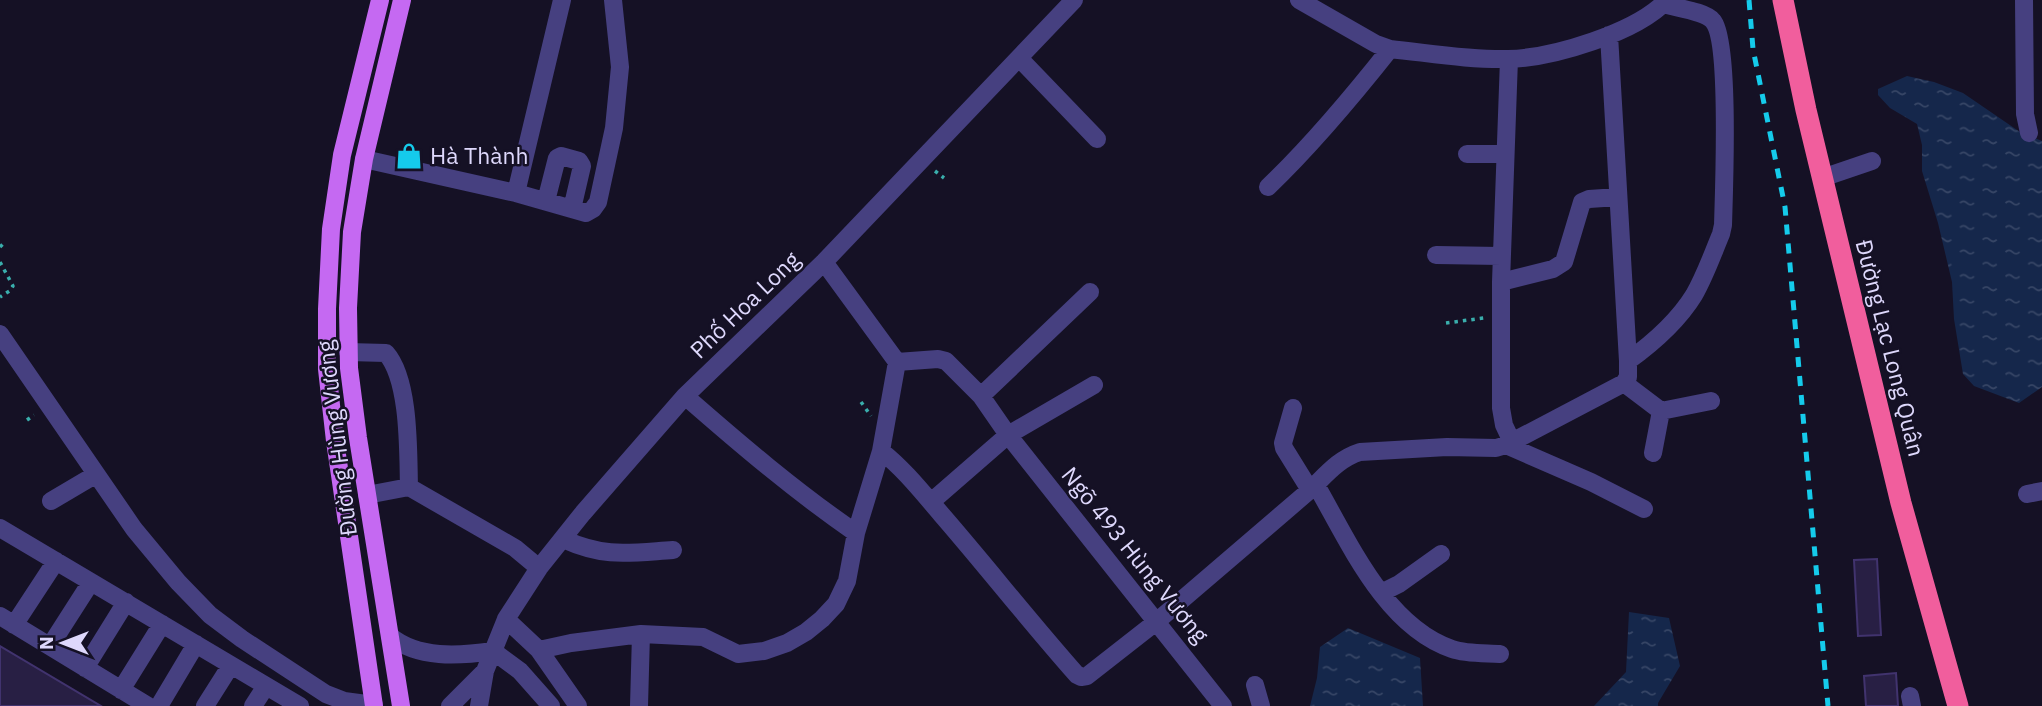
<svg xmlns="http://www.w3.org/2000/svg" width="2042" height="706" viewBox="0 0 2042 706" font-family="'IBM Plex Sans',sans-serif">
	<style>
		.water { fill: url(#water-ripples) }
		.building { fill: #281f44; stroke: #41336e; stroke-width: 2 }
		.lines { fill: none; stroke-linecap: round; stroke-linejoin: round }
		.path { stroke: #3aaeac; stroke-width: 3.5; stroke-dasharray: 3.5 5; stroke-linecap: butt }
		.minor { stroke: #464080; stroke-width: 18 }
		.major { stroke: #c569f2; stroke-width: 18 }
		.highway { stroke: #f15e9d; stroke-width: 21 }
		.rail { stroke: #15cbeb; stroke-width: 5; stroke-dasharray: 10 9; stroke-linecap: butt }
		.labels { text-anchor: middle; stroke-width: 5; stroke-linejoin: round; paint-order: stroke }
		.poi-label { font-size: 23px; fill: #ded8fc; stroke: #151125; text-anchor: start }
		.street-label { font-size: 23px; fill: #ded8fc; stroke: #151125 }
	</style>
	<defs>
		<pattern id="water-ripples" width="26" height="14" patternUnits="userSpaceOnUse" patternTransform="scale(1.75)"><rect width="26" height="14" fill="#15274b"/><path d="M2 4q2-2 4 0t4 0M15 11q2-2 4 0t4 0" fill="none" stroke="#374666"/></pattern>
	</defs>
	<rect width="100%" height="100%" fill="#151125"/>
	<path class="water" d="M1907,76l27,6 29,11 57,39 22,9v246l-23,16 -45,-17 -11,-12 -9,-55 -2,-37 -14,-59 -16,-52v-26l-5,-21 -27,-16 -12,-13v-6z
		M1629,612l40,6 11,48 -22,37v3h-64l32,-34z
		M1348,628l72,30 3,48h-113l7,-28 3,-31z"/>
	<path class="building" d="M1877,559l4,76 -23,1 -4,-76z
		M0,646l101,60h-101z
		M1896,673l2,33h-32l-2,-30z"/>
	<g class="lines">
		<path class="path" d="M935,171l9,7
			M0,247l4,-4
			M0,262l13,24 -2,4 -11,7
			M1446,323l38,-5
			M861,402l10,14
			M27,420l7,-5"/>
		<path class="minor" d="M1299,0l77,44 14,5c39,4 79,11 118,10 44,-1 128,-26 159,-59
			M2024,0l1,114 4,19
			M1019,58l78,81
			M1509,59l-8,223v126l3,17 8,17
			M1467,154h38
			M364,159l152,34 46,-193
			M1822,178l50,-17
			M1268,187c45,-43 84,-90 122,-138
			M516,193l70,20 7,-4 5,-7 16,-74 6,-61 -7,-67
			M546,201l11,-43 4,-2 18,5 3,5 -10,43
			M1436,255l65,1
			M1501,282l52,-13 11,-7 18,-60 7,-3 29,-2
			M0,334l134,195 44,53 32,33 32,24 84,55 18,7 30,4
			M348,352l38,1c24,27 22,99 23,134
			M1628,361c25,-18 50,-40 66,-66 11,-19 19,-42 27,-61l2,-9c1,-34 7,-184 -10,-204 -8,-10 -38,-13 -50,-17
			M897,362l41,-3 8,2 35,35 27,39 215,271
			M1624,383l37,28 -8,42
			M685,396c56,49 110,95 171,137
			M981,396l109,-104
			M1293,408l-10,35 1,5 26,42
			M1661,411l50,-10
			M1506,445l85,37 53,27
			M881,451c23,18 41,41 60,63 46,53 89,108 136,161l4,2 6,-1 69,-54 154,-132c16,-15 28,-31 50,-38l87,-5 49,1 10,-3 118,-62 4,-6v-16l-19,-326
			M1316,485c33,57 69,141 136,164 14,5 33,4 48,5
			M2027,494l15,-3
			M367,495l42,-8 106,61 24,20
			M51,501l44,-26
			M931,502l77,-67 86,-50
			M0,528l300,178
			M563,539c42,19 65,14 110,11
			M1381,593l18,-9 42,-30
			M0,616l148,90
			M506,619l33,31 32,-7 70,-9 62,3 35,17 26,-3 23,-8 19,-11 16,-13 14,-15 11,-23 9,-48 25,-82 16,-89 -73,-100
			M14,625l42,-64
			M390,636c28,23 69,20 103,15l27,20 31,35
			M50,646l41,-64
			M539,650l39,56
			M85,668l41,-66
			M1255,685l6,21
			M121,690l41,-66
			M1910,696l2,10
			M159,706l37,-62
			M205,706l26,-41
			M253,706l13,-20
			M450,706l35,-35
			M479,706l6,-35 21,-52 33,-51 44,-55 102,-117 139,-134 250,-262
			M639,706l2,-72"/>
		<path class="major" d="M374,706l-39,-265 -8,-72v-60l4,-80 11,-74 38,-155
			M401,706l-43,-268 -9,-70 -1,-60 4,-76 12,-73 38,-159"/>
		<path class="highway" d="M1783,0l23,110 95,393 57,203"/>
		<path class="rail" d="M1749,0l4,49 32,158 43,499"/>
	</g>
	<defs>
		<g id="shop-bare" transform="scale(2.1)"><path d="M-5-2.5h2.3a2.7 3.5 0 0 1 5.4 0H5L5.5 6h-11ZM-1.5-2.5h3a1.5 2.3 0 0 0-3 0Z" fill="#15cbeb" stroke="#151125" stroke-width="2.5" paint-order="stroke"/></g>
	</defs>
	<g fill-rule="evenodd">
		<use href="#shop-bare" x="409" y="156"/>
	</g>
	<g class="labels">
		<g class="poi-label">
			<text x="430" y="164">Hà Thành</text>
		</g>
		<g class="street-label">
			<text transform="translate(745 305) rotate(-44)" y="8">Phố Hoa Long</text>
			<text transform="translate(1890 348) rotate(76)" y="8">Đường Lạc Long Quân</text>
			<text transform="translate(337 438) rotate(-97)" y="8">Đường Hùng Vương</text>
			<text transform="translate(1135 555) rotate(51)" y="8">Ngõ 493 Hùng Vương</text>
		</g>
	</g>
	<g transform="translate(63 643) rotate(270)" stroke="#151125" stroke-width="5" paint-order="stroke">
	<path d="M0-5L12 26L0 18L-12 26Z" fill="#ded8fc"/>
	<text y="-10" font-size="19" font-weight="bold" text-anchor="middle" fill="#ded8fc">N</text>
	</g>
</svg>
